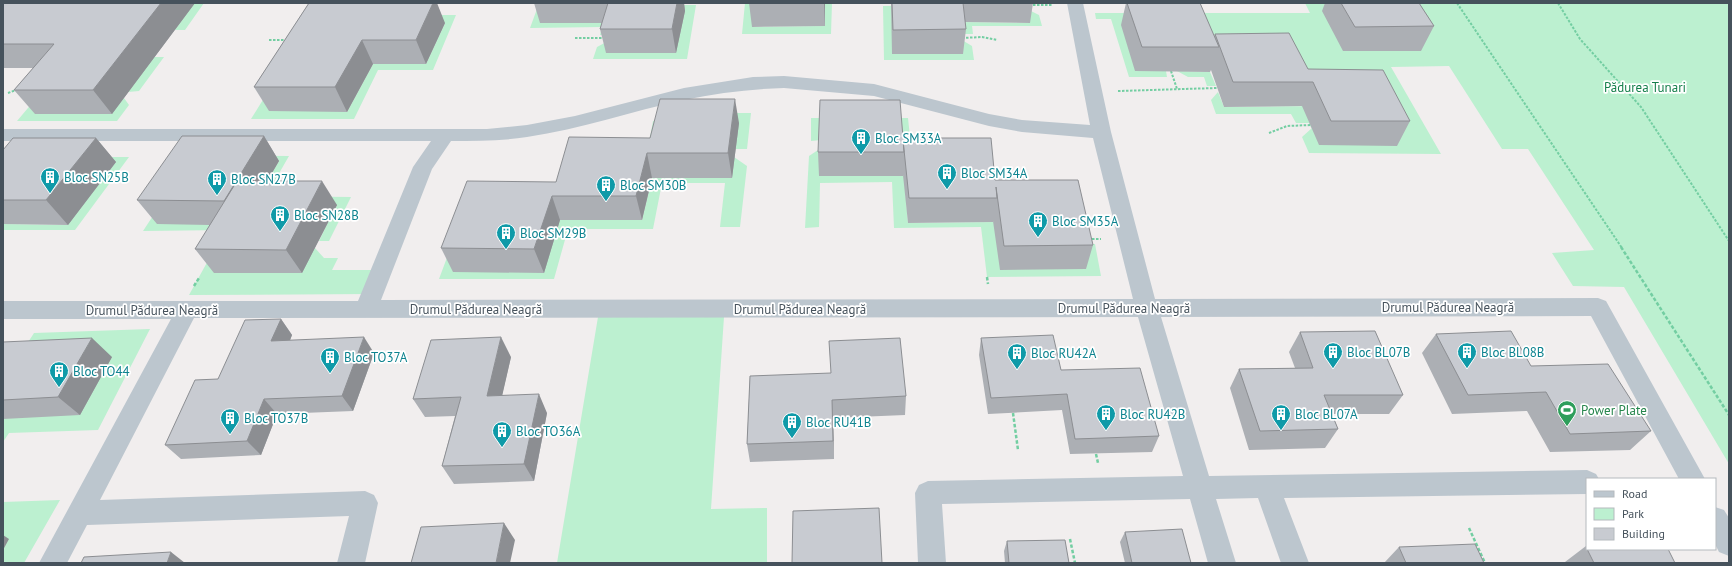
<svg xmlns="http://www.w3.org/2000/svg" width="1732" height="566" viewBox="0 0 1732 566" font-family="'PT Sans',sans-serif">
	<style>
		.green { fill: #bcf0d0 }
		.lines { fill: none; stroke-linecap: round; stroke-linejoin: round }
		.path-far1 { stroke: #73cea2; stroke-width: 2; stroke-dasharray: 2.5 1.5; stroke-linecap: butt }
		.path { stroke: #73cea2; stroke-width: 2.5; stroke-dasharray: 3.5 2; stroke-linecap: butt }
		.minor { fill: #bcc6ce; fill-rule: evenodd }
		.wall { fill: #acafb4 }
		.shaded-wall { fill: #8c8e92 }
		.building { fill: #c8cbd1; stroke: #8c8e92 }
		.labels { text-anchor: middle; stroke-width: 3.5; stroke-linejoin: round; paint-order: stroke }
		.park-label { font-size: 13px; fill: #157f4b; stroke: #fff }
		.culture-label { font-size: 13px; fill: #0d838f; stroke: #fff; text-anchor: start }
		.street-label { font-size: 13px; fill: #46525c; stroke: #fff }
		.leisure-label { font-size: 13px; fill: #27864d; stroke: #fff; text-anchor: start }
	</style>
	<rect width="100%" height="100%" fill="#f1eeee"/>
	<path class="green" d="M195,3h9l-19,27 -90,-1z
		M745,3h9l-2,24 73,-1v-23h7l-1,31h-89z
		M1305,3h424v461l-105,-177 -51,-1 -21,-33 42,-3 -66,-101h-26l-53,-83 -58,1 50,87 -132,-1 -7,-16 10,-9 7,17 -40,-87 -144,13h31l1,6h-38l-18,-58h-15l-1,-6h215z
		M629,5h67l-9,54h-94l4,-12 13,-7z
		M952,5l10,35 10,6 2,14h-90l-1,-54z
		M537,9l78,14 -3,12h-12l2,-8 -72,1z
		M1027,9l12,6 3,11h-70l1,8h-12l-1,-12 69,1z
		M406,15h50l-23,55h-55l-24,49h-103l39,-63 57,56 26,-48h53l19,-41z
		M71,57h93l-25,34 -11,1 20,-27 -37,49 13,-16 5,7 -12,16h-100z
		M1177,71l33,1 6,14h-9l-3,-9h-16z
		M1218,92l6,15 78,-1 8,17h-14l-5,-9h-75l-5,-14z
		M679,113h72l-4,36h-12l3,-26 -83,40 -8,-9 6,-33z
		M811,118h97l4,38 31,6 -122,-22 -10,1z
		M821,148l-2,28h85l4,47 86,-1 87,22h14l6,32 -114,1 -6,-50 -87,1 -2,-46 -72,1 -1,44 -14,1 4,-72z
		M194,155l95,1 -23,40 85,1 -22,44h-10l17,-36h-83l26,-44z
		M30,157h99l-54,73h-72v-6l65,1z
		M734,157l13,9 -7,61h-20l5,-44h-63l-9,46h-85l-14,50h-115l19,-51 102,-8h82l10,-42h79z
		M172,187l70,37 73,24 9,10h14l-6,12h50l-10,24 -183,1 36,-65 -82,1z
		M598,317h126l-13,192 56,-1v55h-210z
		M150,329l-52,101 -89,3 -6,9v-61l31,-48z
		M60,500l-36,63h-21v-61z"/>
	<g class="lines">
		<path class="path-far1" d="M1457,3l165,245
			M1558,3l22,36 61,68 88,134
			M1029,5h23
			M575,38h29
			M962,38l20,-1 15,3
			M269,40h18
			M1171,71l6,18
			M1118,91l99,-3
			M8,93l8,-3
			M1269,133l18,-7 24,-1
			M1088,239h13"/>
		<path class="path" d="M1621,247l108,168
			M987,277l1,7
			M194,286l5,-8
			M1013,413l5,37
			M1096,454l2,9
			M1469,528l16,35
			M1070,539l5,24"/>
		<path class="minor" d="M1067,3h16l28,129 44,167 443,-1 8,3 99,178h-26l-88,-163 -430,1 48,159 378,-6 9,4 3,5h-12v15l-303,4 25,65h-28l-23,-65 -42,1 20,64h-28l-18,-64 -248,5 4,59h-28l-3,-70 4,-8 9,-4 255,-5 -45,-159 -944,1 -94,182 265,-9 9,4 4,8 -13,60h-28l12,-47 -262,9 -20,38h-28l132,-244h-168v-18h355l55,-134 18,-26h-428v-12h484l40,-4 48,-9 109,-28 69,-11 31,-1 90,8 115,30 33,6 68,5zM784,88l90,8 115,30 33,6 71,6 40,161 -752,1 51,-131 19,-28c26,0 51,0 76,-4 54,-8 105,-26 157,-37 33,-7 67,-11 100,-12z
			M1715,507l9,3 5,8v38l-10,-4 -4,-8z"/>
	</g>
	<path class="wall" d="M3,3h192l-83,111h-77l-21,-24 19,-22h-30z
		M309,3l136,20 -19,41h-53l-26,48 -78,-1 -15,-24z
		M534,3h150l1,8 -9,42h-70l-6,-24 2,-6h-62z
		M749,3h76v23l-73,1z
		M891,3h142l-3,20 -65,-1 1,7 -3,25h-71z
		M1126,3h74l14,33 1,-2 93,35 102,52 -13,25 -78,-1 -17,-39 -78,1 -13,-37 -1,2 -75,-1 -14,-46z
		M1325,3h94l15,23 -13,25h-78l-21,-40z
		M739,123l-7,55h-80l-10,42h-82l-16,53 -91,-1 -12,-24 115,-66 94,-44z
		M264,136l15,25 -12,20 70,24 -35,68h-88l-19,-24 15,-24 -53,-1 -20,-24z
		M96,138l20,24 -48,63 -65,-1v-74z
		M903,138l92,42 98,65 -7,24 -86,1 -7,-49v1l-85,1 -5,-48v1h-84l-1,-24z
		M281,319l11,16 -2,5 84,13 -21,58 -76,3 -16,41 -80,4 -16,-14 53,-66z
		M1300,332l103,63 -14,19h-57l6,15 -13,19 -76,2 -19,-62 9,-19 56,-1 -6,-16z
		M1436,334l95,32 120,65 -21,19 -80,2 -23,-41 -75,3 -30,-61z
		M981,338l80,32 98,66 -7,16 -82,2 -8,-44 -74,4 -9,-59z
		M3,342l109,15 -32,58 -77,4z
		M511,357l-9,38 45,18 -13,68 -80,3 -12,-18 13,-50 -30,1 -12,-18z
		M750,376l156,20 -1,19 -72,3 1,41 -84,3 -3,-18z
		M1125,532l66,31h-66l-5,-21z
		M1007,541l62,22h-64l-1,-12z
		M1586,546h1v3h72l16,14h-110v-1z
		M1399,547l85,16h-100z"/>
	<path class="shaded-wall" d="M161,3h34l-83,111 -19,-24z
		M433,3h4l8,20 -19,41 -10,-24z
		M677,3h7l1,8 -9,42 -4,-24z
		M824,3h1v23z
		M362,40l11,24 -26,48 -12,-25z
		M735,99l4,24 -7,55 -4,-25z
		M264,136l15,25 -37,64 -18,-24z
		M96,138l20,24 -48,63 -22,-25z
		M647,153l5,25 -10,42 -6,-24z
		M322,181l15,24 -35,68 -16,-23z
		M552,196l8,24 -16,53 -10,-24z
		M281,319l11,16 -8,21 -13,-15z
		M364,337l10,16 -21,58 -11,-15z
		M501,337l10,20 -13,57 -11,-18z
		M92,338l20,19 -32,58 -22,-18z
		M539,394l8,19 -13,68 -10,-17z
		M264,399l13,15 -16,41 -14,-14z
		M832,400l1,18 1,41 -1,-18z
		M504,523l11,17 -5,23h-14z
		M3,535l6,4 -6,11z
		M171,552l14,11h-18z"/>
	<path class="building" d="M3,3h158l-68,87h-79l40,-46h-51z
		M309,3h124l-17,37h-54l-27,47h-81z
		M608,3h69l-5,26h-72z
		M892,3h71l3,26 -73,1z
		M1127,3h73l19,44h-77z
		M1341,3h78l15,23 -79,1z
		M1289,33l19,36 75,1 27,51h-79l-18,-39h-80l-18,-48z
		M660,99h75l-7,54h-81l-11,43h-84l-18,53 -93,-1 26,-67 89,1 13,-45 81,1z
		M820,100h80l3,38h88l4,42h83l15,65 -89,1 -8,-59 1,11h-88l-6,-58 1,12h-86z
		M182,136h82l-40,65 -87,-1z
		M13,138h83l-50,62h-43v-50z
		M237,181h85l-36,69 -91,-1z
		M281,319l-10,22 93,-4 -22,59 -78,3 -17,42 -82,4 30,-65 23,-1 27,-59z
		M1375,331l28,64h-79l14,34 -78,2 -21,-62 74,-1 -13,-36z
		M1511,331l20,35 77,-2 43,67 -81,3 -24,-42 -78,3 -32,-61z
		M1053,335l8,35 79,-2 19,68 -84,3 -8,-45 -76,4 -10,-60z
		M501,337l-14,59 52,-2 -15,70 -82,2 19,-69 -48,2 18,-59z
		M92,338l-34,59 -55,3v-58z
		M900,338l6,58 -74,4 1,41 -86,3 3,-68 81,-3 -2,-32z
		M879,508l3,55h-90l1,-52z
		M504,523l-8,40h-85l10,-36z
		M1182,529l9,34h-59l-7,-31z
		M1065,540l4,23h-60l-2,-22z
		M1475,544l9,19h-78l-7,-16z
		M1587,549h81l7,14h-81z
		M171,552l-4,11h-86l3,-6z"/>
	<defs>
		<g id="building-pin" transform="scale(1)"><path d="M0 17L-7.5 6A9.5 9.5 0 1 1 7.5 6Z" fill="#0f9aa8" stroke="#fff"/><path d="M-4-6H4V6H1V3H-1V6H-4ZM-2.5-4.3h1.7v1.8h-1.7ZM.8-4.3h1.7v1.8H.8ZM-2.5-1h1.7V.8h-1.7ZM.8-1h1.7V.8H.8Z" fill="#fff"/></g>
		<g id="stadium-pin" transform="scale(1)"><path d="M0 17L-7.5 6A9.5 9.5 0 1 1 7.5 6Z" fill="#2e9e5b" stroke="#fff"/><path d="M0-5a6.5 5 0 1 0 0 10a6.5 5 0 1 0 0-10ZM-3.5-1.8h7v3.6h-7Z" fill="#fff"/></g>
	</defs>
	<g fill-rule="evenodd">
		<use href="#building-pin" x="861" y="138"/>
		<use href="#building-pin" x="947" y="173"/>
		<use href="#building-pin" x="50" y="177"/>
		<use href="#building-pin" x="217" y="179"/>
		<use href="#building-pin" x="606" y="185"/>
		<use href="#building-pin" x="280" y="215"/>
		<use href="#building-pin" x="1038" y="221"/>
		<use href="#building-pin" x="506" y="233"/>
		<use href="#building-pin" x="1333" y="352"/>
		<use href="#building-pin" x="1467" y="352"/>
		<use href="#building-pin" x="1017" y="353"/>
		<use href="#building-pin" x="330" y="357"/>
		<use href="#building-pin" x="59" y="371"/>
		<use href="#stadium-pin" x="1567" y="410"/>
		<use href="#building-pin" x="1106" y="414"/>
		<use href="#building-pin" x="1281" y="414"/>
		<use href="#building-pin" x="230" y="418"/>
		<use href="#building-pin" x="792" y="422"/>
		<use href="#building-pin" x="502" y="431"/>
	</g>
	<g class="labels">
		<g class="park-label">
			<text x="1645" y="92">Pădurea Tunari</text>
		</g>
		<g class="culture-label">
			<text x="875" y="143">Bloc SM33A</text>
			<text x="961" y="178">Bloc SM34A</text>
			<text x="64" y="182">Bloc SN25B</text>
			<text x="231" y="184">Bloc SN27B</text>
			<text x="620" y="190">Bloc SM30B</text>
			<text x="294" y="220">Bloc SN28B</text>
			<text x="1052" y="226">Bloc SM35A</text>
			<text x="520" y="238">Bloc SM29B</text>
			<text x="1347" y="357">Bloc BL07B</text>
			<text x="1481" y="357">Bloc BL08B</text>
			<text x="1031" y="358">Bloc RU42A</text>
			<text x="344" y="362">Bloc TO37A</text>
			<text x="73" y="376">Bloc TO44</text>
			<text x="1120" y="419">Bloc RU42B</text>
			<text x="1295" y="419">Bloc BL07A</text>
			<text x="244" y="423">Bloc TO37B</text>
			<text x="806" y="427">Bloc RU41B</text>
			<text x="516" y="436">Bloc TO36A</text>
		</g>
		<g class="street-label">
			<text x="1448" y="312">Drumul Pădurea Neagră</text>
			<text x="1124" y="313">Drumul Pădurea Neagră</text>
			<text x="476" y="314">Drumul Pădurea Neagră</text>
			<text x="800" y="314">Drumul Pădurea Neagră</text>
			<text x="152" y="315">Drumul Pădurea Neagră</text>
		</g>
		<g class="leisure-label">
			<text x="1581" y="415">Power Plate</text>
		</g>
	</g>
	<rect width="1732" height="566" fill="none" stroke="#46525c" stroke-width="8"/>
	<rect x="1586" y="478" width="130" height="72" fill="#ffffff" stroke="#b5babe"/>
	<rect x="1594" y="491" width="20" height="6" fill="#bcc6ce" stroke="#b5babe"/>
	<text x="1622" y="498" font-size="12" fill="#46525c">Road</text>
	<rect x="1594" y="508" width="20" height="12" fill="#bcf0d0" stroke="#b5babe"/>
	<text x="1622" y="518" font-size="12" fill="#46525c">Park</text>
	<rect x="1594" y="528" width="20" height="12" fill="#c8cbd1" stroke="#b5babe"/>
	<text x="1622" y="538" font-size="12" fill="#46525c">Building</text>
</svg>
